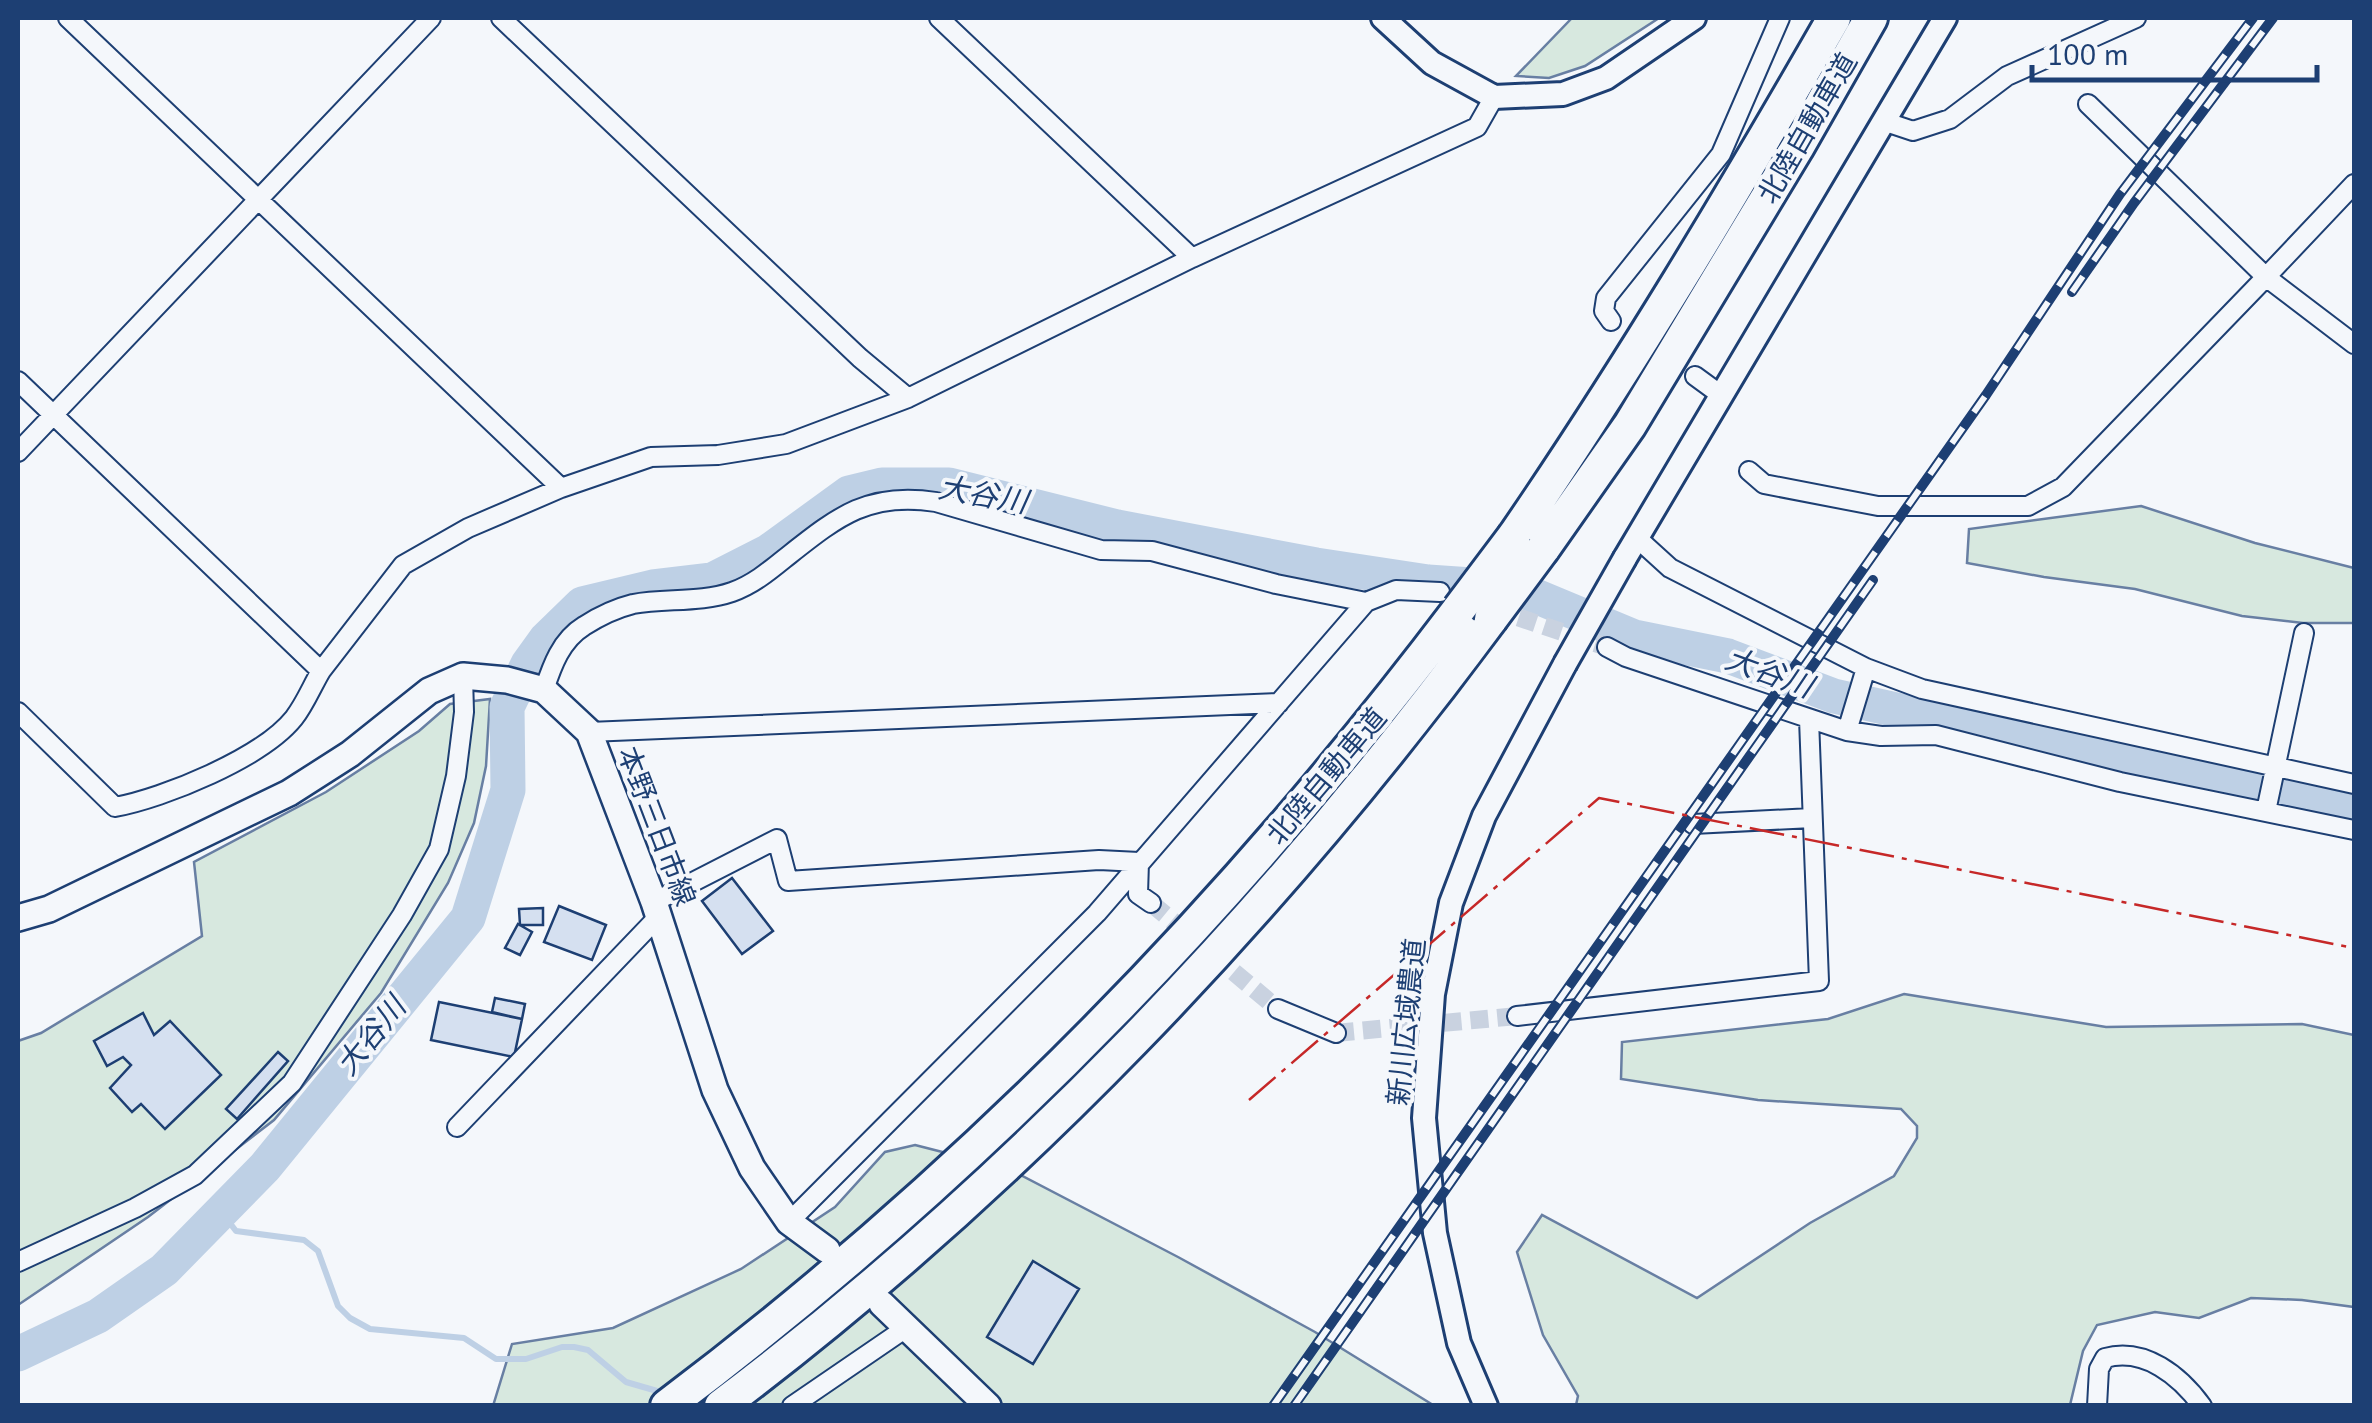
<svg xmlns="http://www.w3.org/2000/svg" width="2372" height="1423" viewBox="0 0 2372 1423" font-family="'PT Sans','Noto Sans JP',sans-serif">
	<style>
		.green { fill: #d7e8df; stroke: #687fa3; stroke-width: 2.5 }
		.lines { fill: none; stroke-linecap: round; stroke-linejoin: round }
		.stream { stroke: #bed0e5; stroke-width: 6 }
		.river { stroke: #bed0e5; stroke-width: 35 }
		.building { fill: #d5e0f0; stroke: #1d3f73; stroke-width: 2.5 }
		.minor-tunnel { stroke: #c9d2e0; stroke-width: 18; stroke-dasharray: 18 9; stroke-linecap: butt }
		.minor-casing { stroke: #1d3f73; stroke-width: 22 }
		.tertiary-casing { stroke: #1d3f73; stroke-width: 28 }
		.secondary-casing { stroke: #1d3f73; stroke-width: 30 }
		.motorway-casing { stroke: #1d3f73; stroke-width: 38 }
		.minor { stroke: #f4f7fb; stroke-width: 18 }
		.tertiary { stroke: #f4f7fb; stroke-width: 22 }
		.secondary { stroke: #f4f7fb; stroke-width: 25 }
		.motorway { stroke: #f4f7fb; stroke-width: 32 }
		.rail-casing { stroke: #1d3f73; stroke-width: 10 }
		.rail { stroke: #f4f7fb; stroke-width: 6; stroke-dasharray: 19; stroke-linecap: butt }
		.tertiary-bridge-casing { stroke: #1d3f73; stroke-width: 28; stroke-linecap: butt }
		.motorway-bridge-casing { stroke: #1d3f73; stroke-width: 38; stroke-linecap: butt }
		.tertiary-bridge { stroke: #f4f7fb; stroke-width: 22 }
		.motorway-bridge { stroke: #f4f7fb; stroke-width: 32 }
		.power { stroke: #c62828; stroke-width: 2.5; stroke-dasharray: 35 8 5 8; stroke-linecap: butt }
		.labels { text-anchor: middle; stroke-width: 8; stroke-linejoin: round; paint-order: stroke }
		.street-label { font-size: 28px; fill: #1d3f73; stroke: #f4f7fb }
		.water-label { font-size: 30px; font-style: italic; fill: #1d3f73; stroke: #f4f7fb }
	</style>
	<rect width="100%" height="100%" fill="#f4f7fb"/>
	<path class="green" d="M1572,18h87l-74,48 -36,12 -33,-2z
		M2141,506l114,37 99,25v55h-51l-61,-7 -107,-27 -91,-12 -77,-14 2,-34z
		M490,699l-4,67 -12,57 -26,60 -67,110 -107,127 -126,97 -130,88v-264l23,-8 161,-97 -8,-74 132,-70 93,-61 31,-27z
		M1904,994l202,33 196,-3 52,11v272l-52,-7 -51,-2 -52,20 -44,-6 -58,13 -14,26 -13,54h-494l2,-9 -35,-61 -26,-83 25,-37 155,83 113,-75 84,-47 23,-38v-12l-16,-17 -143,-9 -137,-21 1,-37 206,-23z
		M915,1145l94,24 169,88 137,75 118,73 -940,1 19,-62 101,-16 128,-59 94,-62 50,-55z"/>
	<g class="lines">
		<path class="stream" d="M222,1213l14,18 68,9 14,11 20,55 12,12 20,11 94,9 32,21h30l36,-12h12l14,3 38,32 38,11"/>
		<path class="river" d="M18,1354l80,-38 66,-46 101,-103 203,-249 40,-128 -1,-83 21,-43 18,-25 36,-35 71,-17 59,-7 57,-29 80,-58 33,-8h67l168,42 199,38 112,17 88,6 118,49 94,19 106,40 520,116"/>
	</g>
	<path class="building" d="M732,878l41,53 -31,23 -40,-53z
		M559,906l47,19 -14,35 -48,-18z
		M543,908v17h-23l-1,-16z
		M518,924l14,8 -12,23 -15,-7z
		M495,998l30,6 -3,15 -30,-7z
		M439,1002l83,17 -8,38 -83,-17z
		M143,1013l11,22 16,-14 51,54 -56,54 -24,-25 -9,8 -22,-24 21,-23 -8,-8 -16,9 -13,-25z
		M278,1052l10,9 -51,58 -11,-10z
		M1033,1261l46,28 -46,75 -46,-27z"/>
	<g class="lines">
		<path class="minor-tunnel" d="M1493,609l114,38
			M1151,903l127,106
			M1336,1033l181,-17"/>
		<g class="minor-casing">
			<path id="minor" d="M68,18l493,470
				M501,18l359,340 48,40
				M939,18l253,240
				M1883,121l30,10 37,-12 57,-43 129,-58
				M2354,184l-88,93 88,67
				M1611,321l-7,-10 2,-13 115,-144 59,-136
				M1695,376l26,19
				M18,381l303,290 82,-106 65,-37 93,-40 90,-31 67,-2 68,-11 122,-46 284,-140 285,-131 17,-30
				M18,452l413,-434
				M1749,471l15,13 114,22h150l35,-19 203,-210 -178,-173
				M1637,538l33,30 196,100 56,21 432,95
				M1607,647l19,10 221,74 34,5 55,-1 184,47 234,48
				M544,690c8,-24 17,-50 40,-64 14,-9 33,-18 49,-22 33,-6 67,-1 99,-12 20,-7 36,-20 52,-33 52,-41 83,-68 152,-57l165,48 51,1 124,33 90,18
				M18,712l97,95c49,-9 147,-49 179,-89 11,-14 18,-32 27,-47
				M1847,731l19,-63
				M589,732l690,-29
				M2266,811l38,-178
				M1693,824l119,-6
				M1139,862l-1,32 13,9
				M654,902l123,-63 11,42 311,-21 40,2
				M1278,1009l58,24
				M1517,1016l302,-35 -10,-262
				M457,1127l202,-211
				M789,1222l308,-309 269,-311 30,-12 44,2
				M18,1262l117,-54 60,-33 97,-92 110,-168 37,-66 17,-73 8,-64 -1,-36
				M792,1406l114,-78
				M2097,1406l2,-37 6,-11c40,-11 75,18 97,48"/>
		</g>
		<g class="tertiary-casing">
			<path id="tertiary" d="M1383,18l49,45 62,34 69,-3 43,-16 88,-60
				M1625,558l320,-540
				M1486,1406l-27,-63 -24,-110 -11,-115 9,-124 18,-91 33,-87 81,-152"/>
		</g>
		<g class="secondary-casing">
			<path id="secondary" d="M18,918l31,-9 240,-116 61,-39 79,-63 34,-15 44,4 37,10 45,42 65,170 61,188 37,78 37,54 38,28
				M882,1304l106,102"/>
		</g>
		<g class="motorway-casing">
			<path id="motorway" d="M1514,536c115,-168 219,-342 320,-518
				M1543,549l87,-124 167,-277 74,-130
				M667,1406c301,-227 565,-497 792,-797
				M721,1406c291,-219 554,-495 770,-787"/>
		</g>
		<use href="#minor" class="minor"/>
		<use href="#tertiary" class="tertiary"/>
		<use href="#secondary" class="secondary"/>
		<use href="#motorway" class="motorway"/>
		<g class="rail-casing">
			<path id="rail" d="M2072,292l62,-89 139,-185
				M1273,1406l713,-1011 134,-201 133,-176
				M1294,1406l579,-826"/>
		</g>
		<use href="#rail" class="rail"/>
		<g class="tertiary-bridge-casing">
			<path id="tertiary-bridge" d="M1565,664l60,-106"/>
		</g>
		<g class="motorway-bridge-casing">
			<path id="motorway-bridge" d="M1459,609l55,-73
				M1491,619l52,-70"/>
		</g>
		<use href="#tertiary-bridge" class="tertiary-bridge"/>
		<use href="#motorway-bridge" class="motorway-bridge"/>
		<path class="power" d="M1249,1100l350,-302 755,150"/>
	</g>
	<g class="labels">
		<g class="street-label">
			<text transform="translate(1807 128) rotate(-60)" y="10">北陸自動車道</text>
			<text transform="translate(1326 776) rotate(-50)" y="10">北陸自動車道</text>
			<text transform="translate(657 826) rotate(69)" y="10">本野三日市線</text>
			<text transform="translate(1406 1022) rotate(-84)" y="10">新川広域農道</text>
		</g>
		<g class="water-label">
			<text transform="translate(983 495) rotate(10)" y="10">大谷川</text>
			<text transform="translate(1769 673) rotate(20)" y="10">大谷川</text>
			<text transform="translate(371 1036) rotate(-51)" y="10">大谷川</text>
		</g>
	</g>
	<rect width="2372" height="1423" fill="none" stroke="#1d3f73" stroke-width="40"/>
	<path d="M2032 65v15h285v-15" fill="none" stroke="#1d3f73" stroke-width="5"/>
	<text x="2047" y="65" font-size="30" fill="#1d3f73" stroke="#f4f7fb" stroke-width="8" paint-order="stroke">100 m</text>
</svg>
